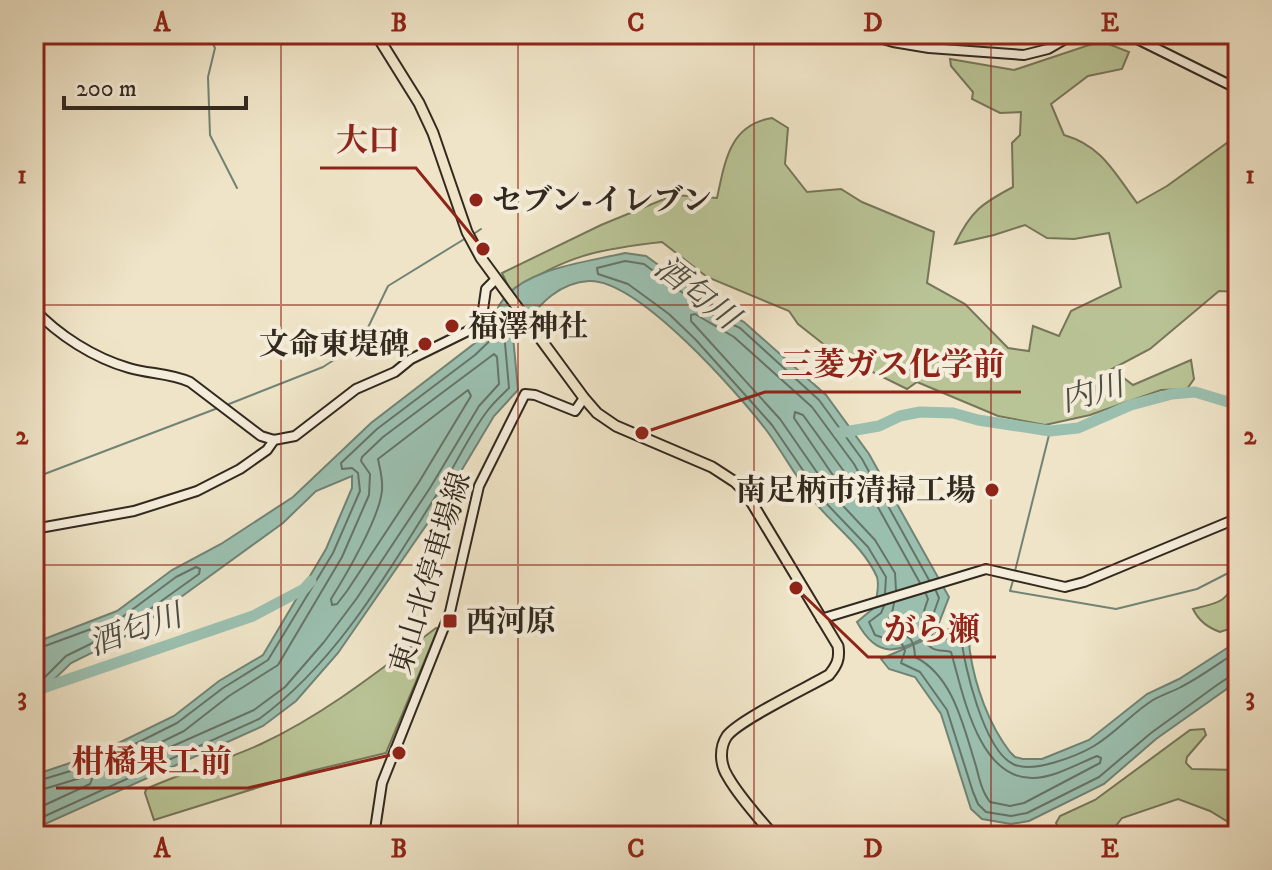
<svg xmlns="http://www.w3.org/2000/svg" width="1272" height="870" viewBox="0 0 1272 870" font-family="'IM FELL DW Pica','Noto Serif JP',serif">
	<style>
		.green { fill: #b9c496; stroke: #76765a; stroke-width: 2 }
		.water { fill: #9bbfaf; stroke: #718375; stroke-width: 2 }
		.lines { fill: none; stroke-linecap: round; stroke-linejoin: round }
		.shore { stroke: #667467; stroke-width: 2 }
		.stream { stroke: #718375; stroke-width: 2 }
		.river { stroke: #9bbfaf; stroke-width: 11 }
		.secondary-casing { stroke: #32291f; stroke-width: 12 }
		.primary-casing { stroke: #32291f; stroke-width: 13 }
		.secondary { stroke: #f5eddb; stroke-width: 8 }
		.primary { stroke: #efe4c7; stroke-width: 9 }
		.grid { fill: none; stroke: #8f2418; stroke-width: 2; stroke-opacity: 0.55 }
		.poi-dot { fill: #8f2418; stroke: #f5eddb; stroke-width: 3 }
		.labels { text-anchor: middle; stroke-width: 8; stroke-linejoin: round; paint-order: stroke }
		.poi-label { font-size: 30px; font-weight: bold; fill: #32291f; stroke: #f5eddb; text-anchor: start }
		.street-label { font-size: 30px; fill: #32291f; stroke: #f5eddb }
		.water-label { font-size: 32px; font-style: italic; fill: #4c4e43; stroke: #f5eddb }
		.leader { fill: none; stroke: #8f2418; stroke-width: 3 }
		.callout-dot { fill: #8f2418; stroke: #f5eddb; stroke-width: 3 }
		.callout-label { font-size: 32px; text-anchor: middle; font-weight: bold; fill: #8f2418; stroke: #f5eddb; stroke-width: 8; stroke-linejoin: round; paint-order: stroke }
		.neatline { fill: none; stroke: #8f2418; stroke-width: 3 }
		.grid-label { font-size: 26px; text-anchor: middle; font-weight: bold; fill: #8f2418 }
	</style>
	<rect width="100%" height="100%" fill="#efe4c7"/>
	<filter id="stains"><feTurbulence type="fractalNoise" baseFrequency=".0025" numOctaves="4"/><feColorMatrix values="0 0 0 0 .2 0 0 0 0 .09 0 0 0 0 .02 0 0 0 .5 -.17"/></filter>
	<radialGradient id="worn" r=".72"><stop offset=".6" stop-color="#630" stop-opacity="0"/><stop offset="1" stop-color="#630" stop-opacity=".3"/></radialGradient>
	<path class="green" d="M1101,41l28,11 -7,17 -34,7 -37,28 13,31c38,11 50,37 73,68l30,-17 71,-51v157l-19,-1 -69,58 -38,20 21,16 58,-25 3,19 -7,10 -26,1 -71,25 -45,10 -47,-9 -81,-34 -10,7 -71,-35 -38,-30 -9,-13 -82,-34 -45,-35c-64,7 -97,14 -151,50l-9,-19 99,-48 73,-30 43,3c8,-36 12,-73 55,-80l16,10 -3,36 22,28 34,-3 21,13 72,30 -7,51 38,21 43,44 21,3 4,-25 26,10 12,-25 50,-24 -12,-54 -35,6 -27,-1 -22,-13 -31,10 -39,9c16,-33 26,-40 58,-57l-1,-44 8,-8 1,-23 -21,1 -28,-14 1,-7 -22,-26 -1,-7 64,11z
		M1236,576h2v50l-18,6c-13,-5 -21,-11 -27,-23 25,-6 35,-6 43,-33z
		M436,628l2,1 -52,124 -75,18 -157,49 -9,-27 1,-4c38,-17 78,-28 115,-45 64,-30 119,-74 175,-116z
		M1204,729l2,6 -19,22 -1,6 6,6 46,1v58l-28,-17 -32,-12 -56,19 -14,18h-37l-4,-9h-9l-2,-4 4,-7 35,-16 95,-70z"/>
	<path class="water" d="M625,253l21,3 73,53 25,13 82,73 43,59 80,143 -10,26v7c-36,18 -58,36 -82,-8l18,-15c1,-9 5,-21 2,-30 -13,-29 -38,-47 -58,-70 -19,-23 -34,-51 -52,-76 -29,-38 -129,-152 -178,-150 -36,2 -54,31 -76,55l5,54 -24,26 -49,82 -107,155 -42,48 -33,25 -229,103v-54l60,-20 80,-39 45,-35 44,-26 63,-106 26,-61v-12l-36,15 -33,32 -153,111 -59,29 -37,36v-56l83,-32 55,-41 49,-26 72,-47 78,-74 117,-90c6,-10 7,-21 12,-29 22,-36 88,-42 125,-51z
		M967,621c5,11 1,20 3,31 5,34 19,73 40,100l5,5 8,2h19l47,-19 58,-46 32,-15 59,-38v40l-82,58 -52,45 -75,37 -18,3 -29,-5 -11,-10 -30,-95 -26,-37 -26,-8 -8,-10z"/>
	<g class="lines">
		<path class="shore" d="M494,354l3,3 2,27 -20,22 -49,82 -73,110 -33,44 -39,45 -31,23 -106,47h-4l1,-7 39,-19 45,-35 49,-31 64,-108 27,-62 1,-21 -9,-13 1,-4 21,-20z
			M468,390l3,6 -52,86 -72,109 -10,13 -5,1 -1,-6c15,-24 49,-82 51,-109 1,-11 -2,-21 -4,-31z
			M795,412l8,3 40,55 9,17 -1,5h-4l-6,-5 -47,-69z
			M896,590l-1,-17 -20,-33 -43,-46 -52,-75 -89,-98v-6l4,-1 39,23 78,70 42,57 66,119
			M936,591l3,7 -8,23 1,14 9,6 16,-7 4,2c3,30 23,114 52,128 19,10 64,-8 81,-18 22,-13 38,-33 59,-46 8,-5 19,-8 28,-13 20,-10 38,-24 57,-36
			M885,593l1,-16 -18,-30 -44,-46 -52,-76 -76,-85 -27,-26 -41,-30 -30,-10 -1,-6 28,-7 19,3 70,52 26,12 79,72 43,59 67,121
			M894,603l-2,10 -8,14c18,11 30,2 31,30 39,19 49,72 61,109 3,12 6,26 14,36l20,4 14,-3 76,-40 1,-5 -4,-2c-20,8 -43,22 -65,22 -54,0 -69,-85 -81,-126 -5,-2 -13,0 -19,-4 -19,-10 -9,-34 -4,-49l-2,-5
			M884,606l-3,7 -12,9 6,13 27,9 3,7 -4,12 19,9 27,38 26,82 5,12 8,8 25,4 16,-3 72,-36 52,-44 66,-48 15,-10h6
			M34,650l87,-32 55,-41 20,-10 4,2 -1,5 -74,53 -59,29 -32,32
			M34,782l63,-19 80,-40 46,-35 45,-28 65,-107 27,-62 -2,-18 -6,-5 -10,1 -1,-6 36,-34 98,-74 24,-23h5l5,56c-7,7 -15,14 -21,22 -20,26 -33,57 -51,84 -50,80 -101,169 -178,225l-225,102
			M34,792l53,-16 5,3 -2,5 -56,26"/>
		<path class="stream" d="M208,34l7,14 -7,29 2,58 27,53
			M472,235l9,-6
			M224,406l99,-39 31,-20 8,-7 26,-54 78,-48
			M34,478l184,-70
			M1015,571l35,-140
			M1014,577l-4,14 106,18 81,-20 41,-21"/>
		<path class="river" d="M839,433l40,-7 21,-10 20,-4 33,1 25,7 72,11 28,-3 53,-23 41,-11 23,-2 43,13
			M34,691l219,-75 51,-27 7,-8"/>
		<g class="secondary-casing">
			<path id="secondary" d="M866,34l27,8 36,6 95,7 24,-6 26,-15
				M1127,34l111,55
				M34,309c24,26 60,49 95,59 20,6 41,5 61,14l71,54 13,4 21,-4 61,-47 39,-17 16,-13 59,-29 12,-13 4,-28 9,-9
				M34,529l100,-18 63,-20 43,-22 27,-19 7,-10
				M821,619l165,-50 79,18 19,-5 154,-64
				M374,836l8,-53 68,-171 29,-126 46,-92 10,1 40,16 9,-13"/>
		</g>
		<g class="primary-casing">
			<path id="primary" d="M376,34l43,69 14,30 34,99 14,26 103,140 13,15 19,13 96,41 23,15 11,11 92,153c2,13 -1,19 -9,29 -21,12 -90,45 -102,61 -8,12 -7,29 1,41 12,21 30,40 46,59"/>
		</g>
		<use href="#secondary" class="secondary"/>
		<use href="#primary" class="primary"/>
	</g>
	<path class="grid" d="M281,34v802M518,34v802M754,34v802M991,34v802M34,305h1204M34,565h1204"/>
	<g class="poi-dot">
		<circle cx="476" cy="200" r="8"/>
		<circle cx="452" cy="326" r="8"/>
		<circle cx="425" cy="344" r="8"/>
		<circle cx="992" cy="490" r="8"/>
		<rect x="442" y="613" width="16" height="16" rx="4"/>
	</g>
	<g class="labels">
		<g class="poi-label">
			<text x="492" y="210">セブン-イレブン</text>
			<text x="468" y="336">福澤神社</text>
			<text x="409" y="354" text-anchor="end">文命東堤碑</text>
			<text x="976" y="500" text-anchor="end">南足柄市清掃工場</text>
			<text x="466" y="631">西河原</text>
		</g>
		<g class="street-label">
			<text transform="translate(430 573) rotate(-73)" y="10">東山北停車場線</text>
		</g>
		<g class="water-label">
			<text transform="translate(697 292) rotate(38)" y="11">酒匂川</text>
			<text transform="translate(1092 392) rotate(-16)" y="11">内川</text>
			<text transform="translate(135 629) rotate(-19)" y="11">酒匂川</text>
		</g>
	</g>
	<path class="leader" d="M483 249L416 168H320M642 433L765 392H1021M796 588L868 657H996M399 753L248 788H56"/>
	<g class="callout-dot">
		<circle cx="483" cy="249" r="8"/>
		<circle cx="642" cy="433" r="8"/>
		<circle cx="796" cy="588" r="8"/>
		<circle cx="399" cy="753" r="8"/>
	</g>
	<g class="callout-label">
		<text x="368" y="151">大口</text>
		<text x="893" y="375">三菱ガス化学前</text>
		<text x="932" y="640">がら瀬</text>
		<text x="152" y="772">柑橘果工前</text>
	</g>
	<rect width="1272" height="870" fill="none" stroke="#efe4c7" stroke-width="88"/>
	<path d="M64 96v12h182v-12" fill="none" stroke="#32291f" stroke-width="4"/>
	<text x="76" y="96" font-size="24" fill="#32291f" stroke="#f5eddb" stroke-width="6" paint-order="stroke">200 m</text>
	<rect x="44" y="44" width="1184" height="782" class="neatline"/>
	<g class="grid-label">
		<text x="162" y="31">A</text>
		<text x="399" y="31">B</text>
		<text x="636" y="31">C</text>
		<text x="873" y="31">D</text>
		<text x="1110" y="31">E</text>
		<text x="22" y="183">1</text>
		<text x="1250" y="183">1</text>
		<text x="22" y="444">2</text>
		<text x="1250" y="444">2</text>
		<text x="22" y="705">3</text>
		<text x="1250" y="705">3</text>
		<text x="162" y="857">A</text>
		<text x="399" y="857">B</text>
		<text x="636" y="857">C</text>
		<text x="873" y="857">D</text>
		<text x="1110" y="857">E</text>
	</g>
	<rect width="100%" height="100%" filter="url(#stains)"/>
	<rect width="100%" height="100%" fill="url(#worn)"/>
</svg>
